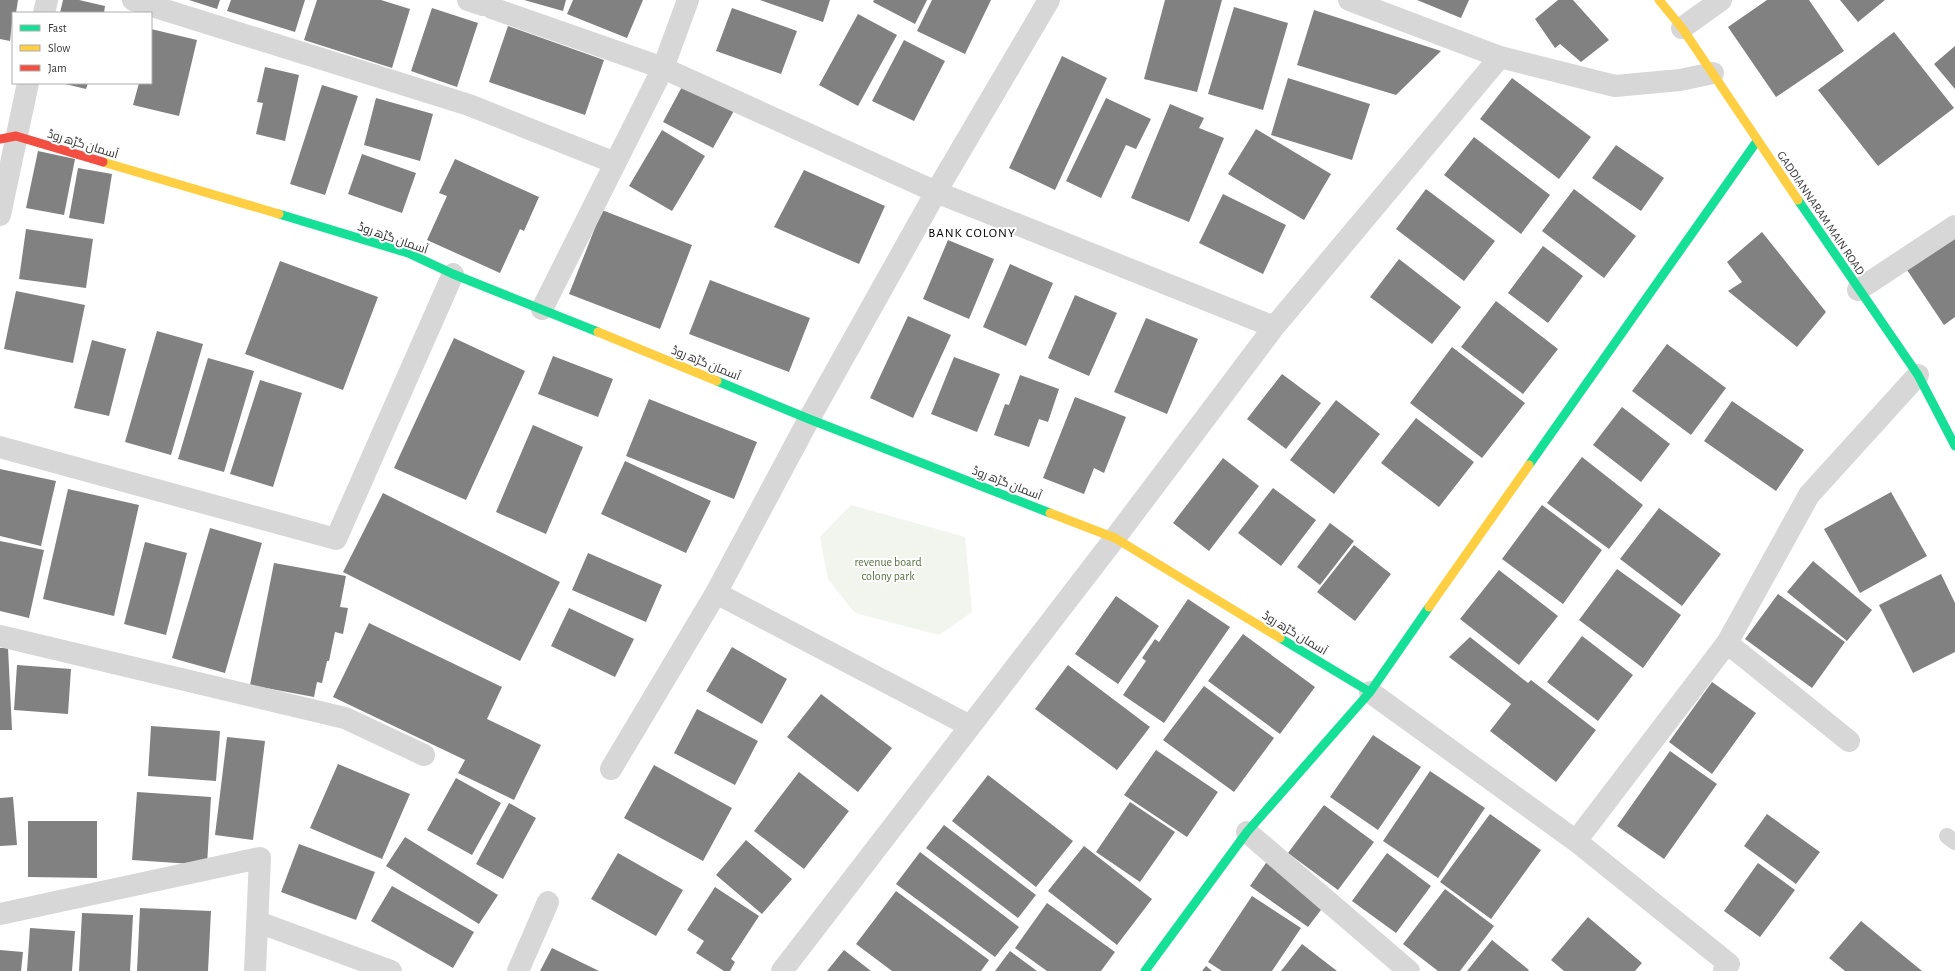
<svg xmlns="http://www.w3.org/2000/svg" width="1955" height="971" viewBox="0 0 1955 971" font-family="'Alegreya Sans',Cairo,sans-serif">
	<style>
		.green { fill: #f1f5ed }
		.building { fill: #818181 }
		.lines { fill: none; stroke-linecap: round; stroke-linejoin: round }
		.lane { stroke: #d7d7d7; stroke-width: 16 }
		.street { stroke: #d7d7d7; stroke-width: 22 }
		.fast { stroke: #16e098; stroke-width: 9 }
		.slow { stroke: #ffcf43; stroke-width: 9 }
		.jam { stroke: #f24e42; stroke-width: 9 }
		.labels { text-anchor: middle; stroke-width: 4; stroke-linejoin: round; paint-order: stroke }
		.street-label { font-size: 12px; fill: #333; stroke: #fff }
		.park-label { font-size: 12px; fill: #56703f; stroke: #fff }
		.neighbourhood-label { font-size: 13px; letter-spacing: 1px; fill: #000; stroke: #fff }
	</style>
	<rect width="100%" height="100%" fill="#fff"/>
	<path class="green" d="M851,505l114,32 7,75 -33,23 -84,-22 -27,-34 -8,-42z"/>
	<path class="building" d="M0,0h18l-2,13h-3l-3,28 -10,-2z
		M63,0h16l26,6 -1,7h-44z
		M189,0h31l-3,9z
		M231,0h74l-10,32 -68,-21z
		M317,0h64l29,9 -18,59 -88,-28z
		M524,0h42l-3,11z
		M573,0h70l-16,38 -60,-24z
		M760,0h70l-7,22z
		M874,0h53l-12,24 -42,-22z
		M932,0h59l-26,54 -48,-23z
		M1165,0h57l-25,92 -53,-13z
		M1417,0h52l-8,18z
		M1558,0h15l36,40 -28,22 -21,-18 -5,4 -20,-29z
		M1767,0h42l35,51 -68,46 -48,-70z
		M1840,0h45l-27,22z
		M1234,7l54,16 -25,87 -55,-16z
		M432,8l46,15 -21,64 -46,-16z
		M732,8l65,23 -16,43 -65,-23z
		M1314,10l127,41 -45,44 -99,-30z
		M858,14l39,21 -39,71 -39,-21z
		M508,26l96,34 -19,55 -96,-33z
		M151,29l46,11 -18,76 -46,-11 6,-22h12z
		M1894,32l60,76 -76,58 -60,-76z
		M904,40l41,21 -31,60 -42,-20z
		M1955,46v43l-21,-25z
		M1062,56l45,22 -52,112 -46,-22z
		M265,67l34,8 -14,66 -29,-7 7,-31 -6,-1z
		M1288,78l82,26 -18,56 -81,-25z
		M1512,78l79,59 -32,42 -79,-60z
		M61,83h27l-2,6z
		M684,83l51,26 -22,39 -50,-26z
		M322,85l36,11 -33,99 -35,-11z
		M376,98l57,16 -13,47 -56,-16z
		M1106,98l45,21 -15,30 -10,-4 -25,53 -35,-17z
		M1170,104l34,14 -5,10 25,10 -35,84 -58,-24z
		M1256,129l75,45 -27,46 -76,-46z
		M662,130l43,26 -33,55 -43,-25z
		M1474,137l76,58 -29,39 -77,-59z
		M1616,145l48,33 -23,33 -49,-33z
		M38,151l37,8 -11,56 -38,-7z
		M362,154l54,19 -14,40 -54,-19z
		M455,159l84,38 -15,34 -4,-2 -20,44 -73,-33 20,-44 -8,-3z
		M78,168l34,6 -8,50 -35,-6z
		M804,170l81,36 -26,58 -85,-37z
		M1426,189l69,52 -31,40 -68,-52z
		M1574,189l62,47 -32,42 -62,-47z
		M1223,194l63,31 -23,49 -64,-31z
		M602,210l90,35 -32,84 -91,-35z
		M26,229l67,10 -7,49 -67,-9z
		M1762,232l64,80 -29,35 -69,-56 14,-9 -15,-20z
		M1955,233v84l-11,8 -39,-58z
		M948,240l46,19 -25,60 -46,-20z
		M1543,246l40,30 -35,47 -40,-30z
		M1399,259l62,48 -29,37 -62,-47z
		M280,261l98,36 -35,93 -98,-36z
		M1010,264l43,19 -27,63 -43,-19z
		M710,280l100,38 -21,54 -100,-38z
		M16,291l69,14 -12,58 -69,-14z
		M1075,295l42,18 -28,63 -41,-18z
		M1496,301l62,48 -35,45 -62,-47z
		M908,316l43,19 -38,83 -43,-20z
		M1146,318l52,21 -31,75 -53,-22z
		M157,331l46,13 -32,111 -46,-13z
		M454,338l71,33 -59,129 -72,-32z
		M92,340l34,9 -17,67 -35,-8z
		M1667,344l59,44 -35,47 -59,-44z
		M1452,347l73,56 -43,55 -72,-55z
		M553,356l60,23 -15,38 -60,-23z
		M954,357l46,17 -23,58 -46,-18z
		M208,358l46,13 -30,101 -46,-13z
		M1282,374l39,29 -35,46 -39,-30z
		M1020,375l39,14 -11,33 -9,-3 -10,28 -35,-12 11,-31 4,1z
		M260,380l42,13 -29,94 -43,-13z
		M1075,397l51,20 -22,56 -10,-5 -10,26 -41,-16z
		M649,399l108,43 -23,57 -108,-43z
		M1336,400l44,34 -46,60 -44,-34z
		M1732,401l72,49 -28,41 -72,-50z
		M1622,407l48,37 -29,38 -48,-37z
		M1416,418l58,44 -35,45 -58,-44z
		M533,425l50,22 -37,87 -50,-22z
		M1582,457l61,48 -34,44 -62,-46z
		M1223,458l36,28 -50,65 -36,-28z
		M625,461l86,40 -25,52 -85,-39z
		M0,469l56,12 -15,65 -41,-10z
		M1273,488l43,32 -35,46 -43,-33z
		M68,489l71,16 -25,111 -71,-17z
		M1891,492l36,64 -67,37 -36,-64z
		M383,493l177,89 -40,79 -177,-89z
		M1542,505l60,45 -39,54 -61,-45z
		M1659,508l62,46 -39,52 -62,-47z
		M1330,523l24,18 -34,44 -23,-18z
		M210,528l52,15 -37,130 -53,-15z
		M0,541l44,9 -15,68 -29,-7z
		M145,542l42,11 -21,82 -42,-11z
		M1354,545l37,29 -36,47 -38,-29z
		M588,553l74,32 -16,37 -74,-32z
		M1813,561l59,49 -25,31 -60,-49z
		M274,563l72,13 -6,31 8,1 -5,26 -8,-2 -6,29h-2l-5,22 -5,-1 -3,15 -64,-12z
		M1617,569l64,46 -38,53 -64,-48z
		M1499,570l59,46 -39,49 -59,-46z
		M1941,574l14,29v49l-42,21 -34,-68z
		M1778,594l67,48 -33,46 -67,-49z
		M1116,596l43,30 -41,58 -43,-30z
		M1188,599l42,28 -66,96 -41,-28 23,-34 -4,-3 13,-19 4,3z
		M569,608l65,31 -19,38 -64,-31z
		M369,623l133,64 -15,32 54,26 -27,55 -56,-27 7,-13 -132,-63z
		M1243,634l72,53 -35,47 -72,-53z
		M1582,636l51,39 -35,46 -51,-39z
		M1470,637l58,46 3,-3 65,50 -40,52 -66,-51 21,-27 -62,-47z
		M732,647l55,32 -25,45 -56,-33z
		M0,648h8l4,82h-12z
		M17,665l54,4 -3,45 -54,-4z
		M1068,665l82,62 -33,43 -82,-61z
		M1712,682l44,31 -44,61 -43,-32z
		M1204,686l70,52 -40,54 -71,-52z
		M821,694l71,54 -34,44 -71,-55z
		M697,709l61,32 -23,44 -61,-32z
		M151,726l69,5 -4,50 -68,-5z
		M1373,735l48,32 -43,63 -48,-33z
		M227,737l38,4 -12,99 -38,-5z
		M1156,750l62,42 -31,45 -63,-42z
		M1670,751l47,33 -53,75 -47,-33z
		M338,764l72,30 -28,65 -72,-31z
		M654,765l78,43 -29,53 -79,-43z
		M1430,771l55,37 -47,70 -55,-37z
		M799,772l50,39 -45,58 -50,-38z
		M988,775l85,66 -37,46 -84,-66z
		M456,778l45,25 -29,52 -45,-25z
		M137,792l74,5 -4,68 -75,-5z
		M13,797l4,48 -17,1v-48z
		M1130,802l45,30 -35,50 -44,-30z
		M509,803l27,15 -33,61 -27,-15z
		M1324,805l50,37 -36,48 -50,-37z
		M1490,814l51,36 -50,69 -51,-37z
		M1767,814l53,38 -24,32 -52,-38z
		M28,821h69v57l-69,-1z
		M944,825l92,70 -18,23 -92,-70z
		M405,837l93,58 -19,29 -93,-58z
		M746,840l46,39 -30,35 -46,-39z
		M299,844l76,28 -19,48 -75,-28z
		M1084,846l68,53 -35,46 -69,-54z
		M920,852l99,75 -24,30 -99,-73z
		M618,853l65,37 -27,46 -65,-37z
		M1387,853l44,33 -35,47 -44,-32z
		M1268,860l59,42 -19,25 -58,-41z
		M1758,863l37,27 -35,47 -36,-26z
		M392,886l82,46 -21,36 -82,-47z
		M715,887l44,29 -28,43 4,3 -5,9h-6l-28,-18 8,-12 -17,-11z
		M1445,889l49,37 -34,45h-22l-35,-27z
		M896,891l93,69 -8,11h-89l-36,-27z
		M1252,896l49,32 -29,43h-50l-14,-9z
		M1047,903l68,49 -14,19h-54l-32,-23z
		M140,908l71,3 -3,60h-71z
		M82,913l51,2 -3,56h-51z
		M1588,917l54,46 -7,8h-71l-13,-11z
		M1861,921l61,50h-77l-16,-13z
		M30,928l45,3 -3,40h-45z
		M1492,940l37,30 -1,1h-61z
		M1302,944l35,27h-56z
		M552,948l47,23h-59z
		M0,950l23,2 -2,19h-21z
		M844,950l27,21h-44z
		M1010,951l27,20h-42z
		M1206,966l6,5h-10z"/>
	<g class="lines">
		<path class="lane" d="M1947,836l8,6"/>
		<path class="street" d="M133,0l336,105 146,58
			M468,0l15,5
			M1349,0l151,57 115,29 65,-6 33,-7
			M492,8l171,60 273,124 338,135
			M44,13l3,-13
			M1682,28l39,-28
			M0,215l28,-132
			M1858,290l97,-64
			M542,309l121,-241 25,-68
			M0,447l336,92 117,-265
			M716,593l254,133
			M0,636l345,82 79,37
			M1727,643l122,98
			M1370,692l206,149 151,-198 82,-148 109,-120
			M611,769l105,-176 93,-174 127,-227 113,-192
			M1247,832l162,139
			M1576,841l153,123 -5,7
			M0,914l260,-56 -5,113
			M258,922l133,49
			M518,971l30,-69
			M782,971l333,-433 159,-211 226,-270"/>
		<path class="fast" d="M1798,200l120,175 37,71
			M279,214l129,39 45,21 145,58
			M717,381l92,38 241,94
			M1529,465l228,-324
			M1280,638l90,54
			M1145,971l102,-139 123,-140 59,-85"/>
		<path class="slow" d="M1659,0l23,28 116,172
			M103,162l176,52
			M598,332l119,49
			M1050,513l65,25 165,100
			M1429,607l100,-142"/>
		<path class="jam" d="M0,139l16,-3 87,26"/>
	</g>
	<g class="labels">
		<g class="street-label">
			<text transform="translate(83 144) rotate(17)" y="4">آسمان گڑھ روڈ</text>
			<text transform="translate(1821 213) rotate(56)" y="4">GADDIANNARAM MAIN ROAD</text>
			<text transform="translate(393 238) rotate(19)" y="4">آسمان گڑھ روڈ</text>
			<text transform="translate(706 363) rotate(22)" y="4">آسمان گڑھ روڈ</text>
			<text transform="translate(1007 483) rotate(21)" y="4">آسمان گڑھ روڈ</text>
			<text transform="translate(1295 633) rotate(31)" y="4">آسمان گڑھ روڈ</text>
		</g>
		<g class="park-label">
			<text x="888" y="566">revenue board<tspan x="888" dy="14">colony park</tspan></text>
		</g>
		<g class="neighbourhood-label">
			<text x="972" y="237">BANK COLONY</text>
		</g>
	</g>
	<rect x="12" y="12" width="140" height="72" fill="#ffffff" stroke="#adadad"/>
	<rect x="20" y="25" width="20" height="6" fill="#16e098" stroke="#adadad"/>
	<text x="48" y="32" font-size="12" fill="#333333">Fast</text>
	<rect x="20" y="45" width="20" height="6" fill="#ffcf43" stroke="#adadad"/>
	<text x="48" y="52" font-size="12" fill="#333333">Slow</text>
	<rect x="20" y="65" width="20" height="6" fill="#f24e42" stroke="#adadad"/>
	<text x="48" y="72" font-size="12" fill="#333333">Jam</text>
</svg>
